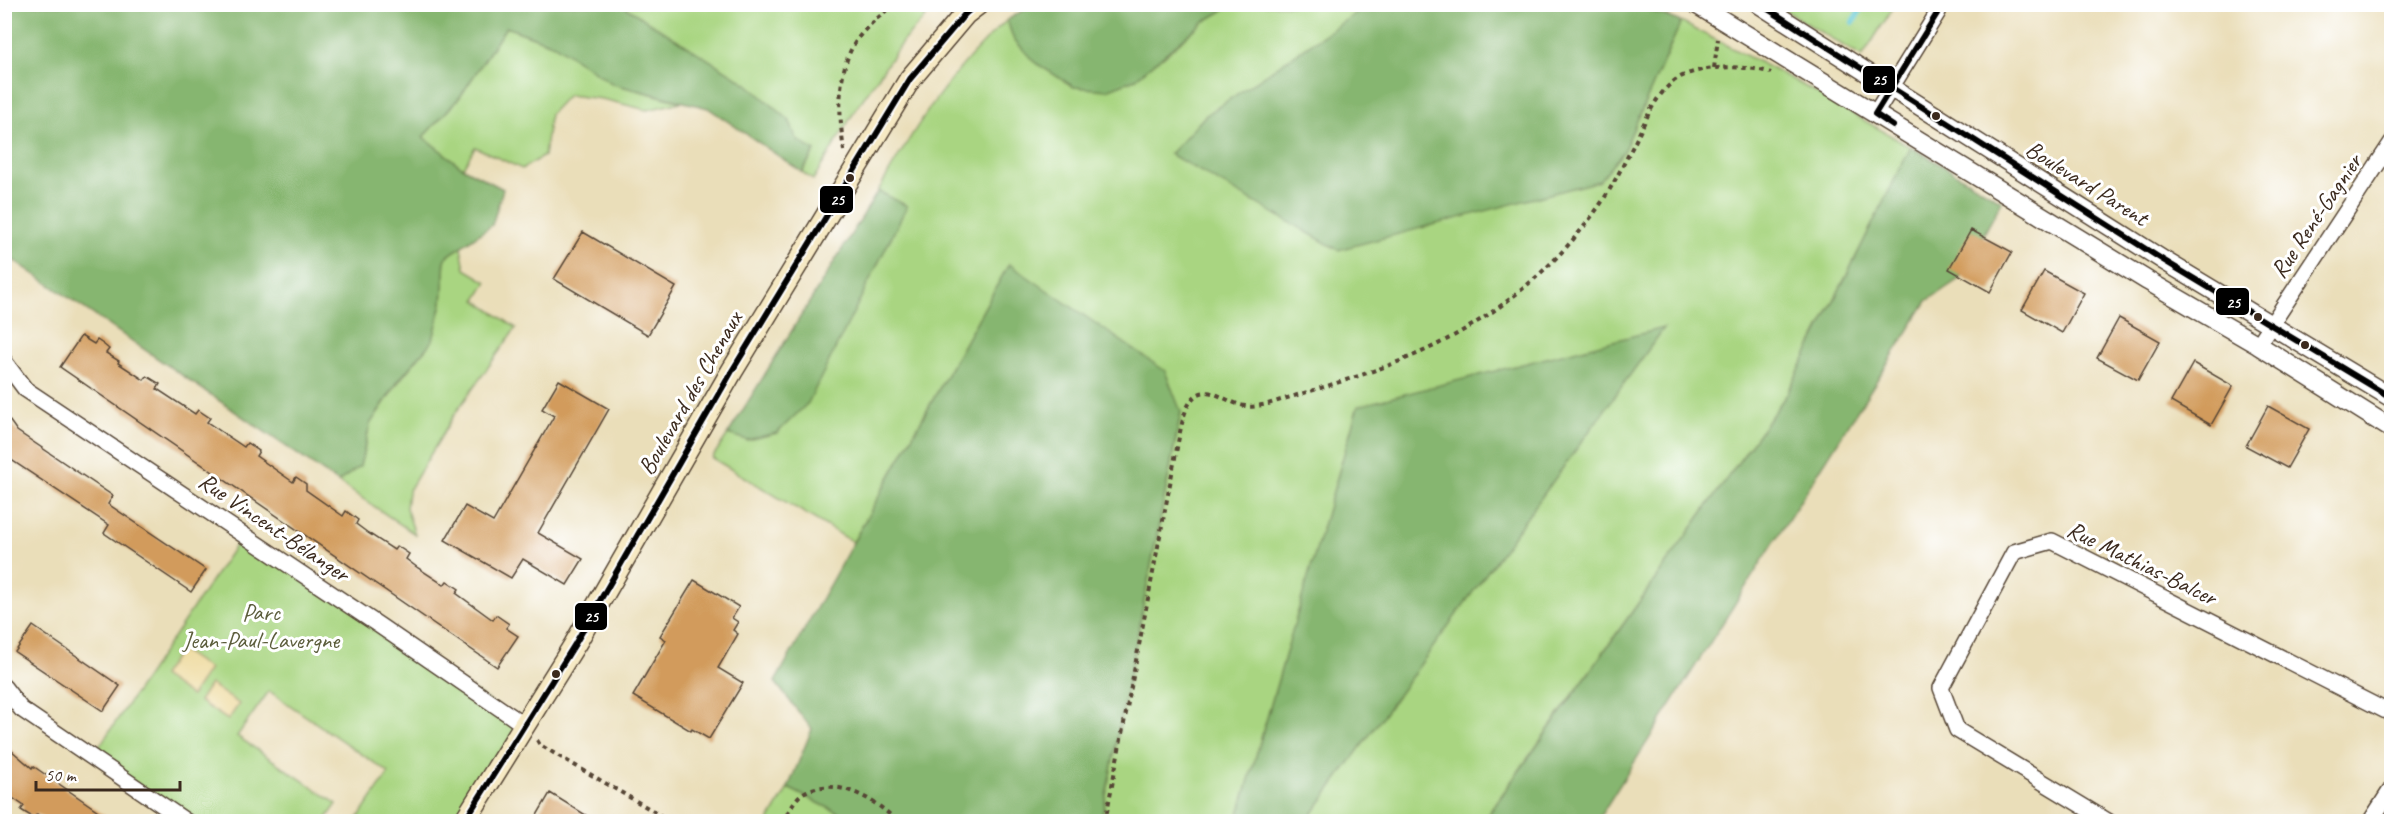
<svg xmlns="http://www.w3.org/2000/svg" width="2396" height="826" viewBox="0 0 2396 826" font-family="Caveat,sans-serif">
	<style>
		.green { fill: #a9d581; stroke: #728050; stroke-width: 1.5 }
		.forest { fill: #86b66f; stroke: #607046; stroke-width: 1.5 }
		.sand { fill: #eeda9e; stroke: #94825e; stroke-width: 1.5 }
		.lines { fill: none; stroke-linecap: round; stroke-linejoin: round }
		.stream { stroke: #5ac6d4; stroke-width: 6 }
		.building { fill: #d29b5b }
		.minor-casing { stroke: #554535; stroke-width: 18 }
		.tertiary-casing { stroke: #554535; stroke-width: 21 }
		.secondary-casing { stroke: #554535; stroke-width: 24 }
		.path { stroke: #554535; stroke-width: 4; stroke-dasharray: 4.5 4.5; stroke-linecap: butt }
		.minor { stroke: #fff; stroke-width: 15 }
		.tertiary { stroke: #fff; stroke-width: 18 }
		.secondary { stroke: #f6e9c3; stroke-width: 21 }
		.bus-1-casing { stroke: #fff; stroke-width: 10 }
		.bus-1 { stroke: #000; stroke-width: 6 }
		.bus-dot { fill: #3b2a1e; stroke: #fff; stroke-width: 2 }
		.labels { text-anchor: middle; stroke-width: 6; stroke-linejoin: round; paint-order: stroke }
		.street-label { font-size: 24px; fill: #3b2a1e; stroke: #fff }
		.park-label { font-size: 24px; fill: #5c5d3c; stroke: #fff }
		.line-badge { stroke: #fff; stroke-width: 2 }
		.badge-label { font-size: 16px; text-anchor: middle; font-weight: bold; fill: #fff }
	</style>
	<rect width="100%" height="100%" fill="#fff"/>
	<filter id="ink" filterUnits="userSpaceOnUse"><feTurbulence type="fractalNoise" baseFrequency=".0167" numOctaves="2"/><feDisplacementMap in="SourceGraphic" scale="12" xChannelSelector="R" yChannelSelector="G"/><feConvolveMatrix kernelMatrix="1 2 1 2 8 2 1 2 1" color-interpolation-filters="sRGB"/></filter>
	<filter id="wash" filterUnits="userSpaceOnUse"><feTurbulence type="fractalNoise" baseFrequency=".008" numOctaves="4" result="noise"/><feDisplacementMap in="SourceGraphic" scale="24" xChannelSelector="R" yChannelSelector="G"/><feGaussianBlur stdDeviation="1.35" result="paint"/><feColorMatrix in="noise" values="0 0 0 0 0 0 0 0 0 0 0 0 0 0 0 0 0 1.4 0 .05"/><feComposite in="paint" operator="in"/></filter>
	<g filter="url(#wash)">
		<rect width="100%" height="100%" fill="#eadeb9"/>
		<path class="green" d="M622,5h315l-34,36 -47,68 -43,71 -11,-8 13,-21 -18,-11 -8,-20z
			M1233,5h135l-163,111 -35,38 453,-2 58,-130 109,56 121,69 -124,247 -304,427h-176l356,-492 -305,77 -121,415h-136l80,-408 -172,-149 -156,278 -141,-84 16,-24 19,6 160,-234 -29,-15c39,-67 71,-119 129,-171 12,35 37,48 67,67l89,-30 40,-35z
			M1776,5h119l-33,52z
			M506,27l49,18 59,39 67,18 -34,8 -45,-11 -34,-4 -18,19 -6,42 -22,13 -47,-22 -12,21 -40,-31 37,-40z
			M461,247l4,22 22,13 -11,18 40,28 -62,87 -46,77 -2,16 9,26 -77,-52 22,-16 10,-42 30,-44 33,-40 9,-37 3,-45z
			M243,534l281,191 -60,96h-108l33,-48 -120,-82 -32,45 100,68 -12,17h-138l-95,-64z
			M788,788l67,33 -87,1z"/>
		<path class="forest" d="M4,5h618l124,78 43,37 8,20 18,11 -13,21 -94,-64 -95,-24 -58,-39 -49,-18 -46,70 -37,40 40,31 40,21 -11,36 -47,33 -3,45 -9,37 -34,40 -29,44 -10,42 -22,16 -323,-221 -10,1z
			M1032,5v-1l201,1 -30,17 -68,57 -28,11 -33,-3 -40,-25 -21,-24 -6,-18z
			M1368,5h268l45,17 -58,130 -24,29 -261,69 -168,-96 35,-38z
			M1911,147l91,54 -43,78 -32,22 -330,520 -114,1 304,-428z
			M878,191l29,15 -99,197 -31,30 -30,7 -19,-6z
			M1009,264l156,107 16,41 -80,409h-246l-67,-33 24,-59 -37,-47z
			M1664,328l-357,493h-70l121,-415z"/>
		<path class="sand" d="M180,649l29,20 -18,27 -29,-20z
			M210,684l29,20 -11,16 -29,-19z"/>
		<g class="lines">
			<path class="stream" d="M1853,22l11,-18"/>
		</g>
		<g id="blocks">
			<path class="building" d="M1971,230l41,22 -22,40 -41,-23z
				M583,232l93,55 -28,48 -94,-56z
				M2044,271l40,22 -22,40 -40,-23z
				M2119,318l41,23 -22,39 -41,-22z
				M81,336l13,8 3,-4 6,4 6,5 -3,4 13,8 -1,2 26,17 3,-4 13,8 -3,5 38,25 3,-4 12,8 -3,4 37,25 3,-4 12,8 -3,5 37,26 3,-5 10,7v6l37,26 3,-5 12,9 -2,4 12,9 26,17 3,-4 12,8 -3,5 12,9 26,17 3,-4 12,8 -3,4 37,27 3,-5 13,9 -3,4 12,8 -21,31 -437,-300z
				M2193,363l40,23 -22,39 -40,-23z
				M559,380l50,29 -71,124 45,26 -16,26 -44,-26 -12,19 -66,-38 20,-34 28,16 61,-106 -12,-7z
				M2268,406l41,23 -22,39 -41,-22z
				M4,413l13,18 96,65 -5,8 98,66 -15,22 -87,-59 5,-8 -105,-70z
				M694,580l45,27 -7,11 6,4 -5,8 5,4 -20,34 25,15 -34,56 -17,-10 -1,2 -58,-35 33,-56 -6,-4z
				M33,626l87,60 -17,25 -88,-59z
				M4,744l28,24 1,-2 81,56h-66l-11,-8 -3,4 -13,-8 3,-4 -20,-14z
				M550,793l47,29h-64z"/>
		</g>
	</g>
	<g filter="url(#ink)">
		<use href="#blocks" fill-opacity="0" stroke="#554535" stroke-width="1.5"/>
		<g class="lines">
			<g class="minor-casing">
				<path id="minor" d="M1875,114l63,-102 2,-8
					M2258,345l134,-203
					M4,361l21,28 355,237 144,99
					M4,687l17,22 166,113
					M2109,822l-152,-92 -16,-42 73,-136 38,-11 340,173
					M2370,822l22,-34"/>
			</g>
			<g class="tertiary-casing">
				<path id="tertiary" d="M1696,4l452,277 110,64 134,84
					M1759,4l404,256 229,138"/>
			</g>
			<g class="secondary-casing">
				<path id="secondary" d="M464,822l111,-178 157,-273 178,-292 55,-65 13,-10"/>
			</g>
			<path class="path" d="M1714,68l4,-29
				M844,151c-5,-34 -8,-80 12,-110 9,-14 25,-25 37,-37
				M537,740l3,5 132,77
				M783,822c5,-10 12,-25 22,-30 32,-16 71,8 93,30
				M1105,822l75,-390c4,-18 10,-47 35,-38 10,4 19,10 30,12 7,2 16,-1 23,-2 48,-15 96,-28 142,-47 74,-31 141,-83 187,-148 15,-21 26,-44 38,-67 11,-22 19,-45 39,-61 20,-16 73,-17 97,-8"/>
			<use href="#minor" class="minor"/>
			<use href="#tertiary" class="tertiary"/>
			<use href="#secondary" class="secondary"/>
			<g class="bus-1-casing">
				<path id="bus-1" d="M1760,4l403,256 229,138
					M1893,126l-18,-12 63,-102 2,-8
					M464,822l111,-178 157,-273 178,-292 55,-65 12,-10"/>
			</g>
			<use href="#bus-1" class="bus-1"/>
		</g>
	</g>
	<g class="bus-dot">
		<circle cx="1936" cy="116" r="5"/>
		<circle cx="850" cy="178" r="5"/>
		<circle cx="2258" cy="317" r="5"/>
		<circle cx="2305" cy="345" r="5"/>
		<circle cx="556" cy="674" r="5"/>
	</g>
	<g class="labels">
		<g class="street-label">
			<text transform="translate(2087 183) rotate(32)" y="8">Boulevard Parent</text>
			<text transform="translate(2316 216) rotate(-56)" y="8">Rue René-Gagnier</text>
			<text transform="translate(690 393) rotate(-60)" y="8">Boulevard des Chenaux</text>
			<text transform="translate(274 527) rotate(34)" y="8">Rue Vincent-Bélanger</text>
			<text transform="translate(2142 563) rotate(26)" y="8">Rue Mathias-Balcer</text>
		</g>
		<g class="park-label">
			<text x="261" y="620">Parc<tspan x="261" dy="28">Jean-Paul-Lavergne</tspan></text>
		</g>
	</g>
	<g class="line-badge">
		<rect x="1862" y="65" width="34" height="29" rx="6" fill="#000"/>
		<rect x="819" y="185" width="35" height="29" rx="6" fill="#000"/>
		<rect x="2215" y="287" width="35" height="29" rx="6" fill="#000"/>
		<rect x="574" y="602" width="34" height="29" rx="6" fill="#000"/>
	</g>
	<g class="badge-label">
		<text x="1879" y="85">25</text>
		<text x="837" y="205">25</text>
		<text x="2233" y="308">25</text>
		<text x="591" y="622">25</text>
	</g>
	<rect width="2396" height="826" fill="none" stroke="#fff" stroke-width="24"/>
	<path d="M36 781v9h144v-9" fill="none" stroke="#3b2a1e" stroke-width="3"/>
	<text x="45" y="781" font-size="18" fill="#3b2a1e" stroke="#ffffff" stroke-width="4.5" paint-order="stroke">50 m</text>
</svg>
